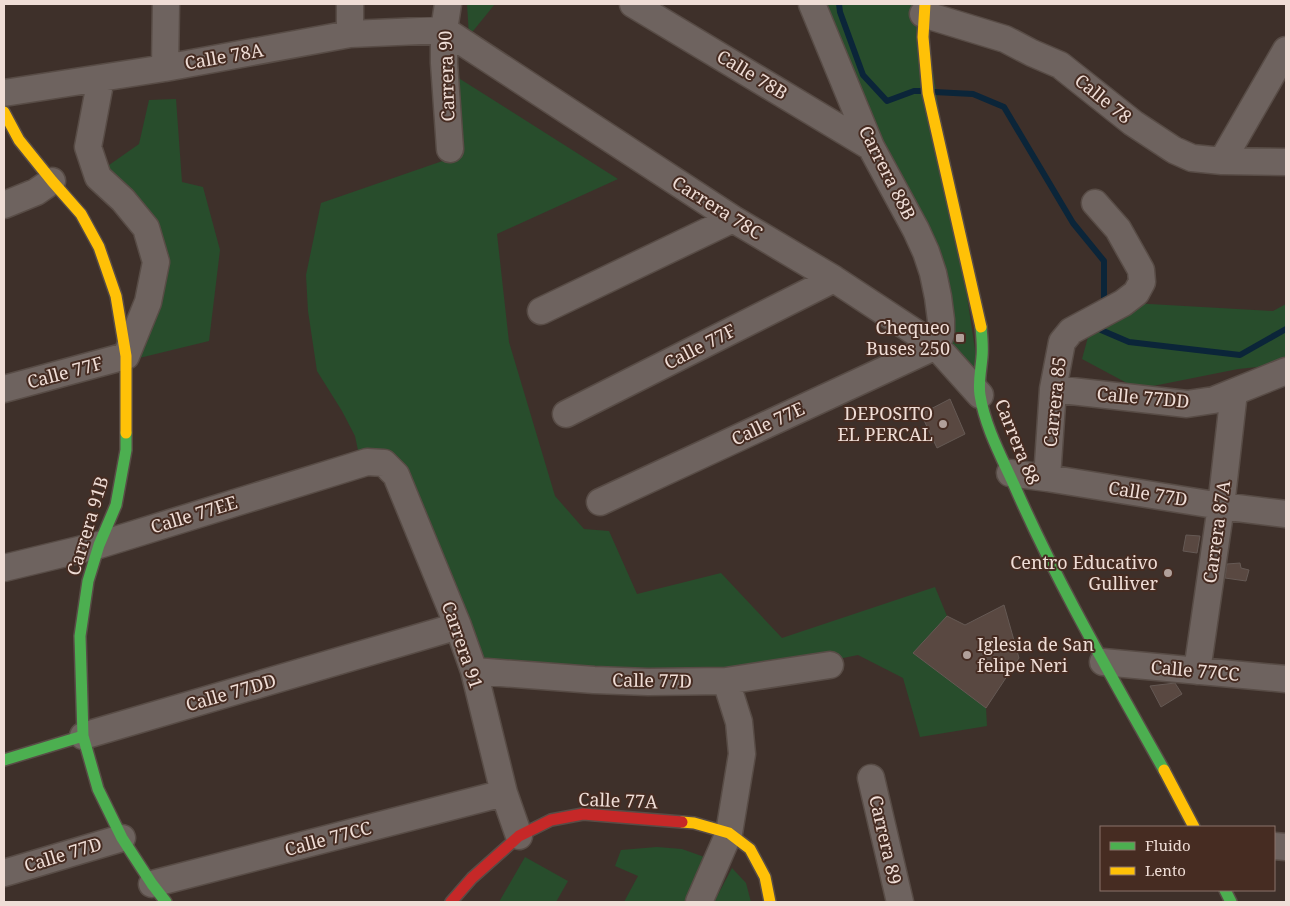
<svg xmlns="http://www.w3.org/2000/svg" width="1290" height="906" viewBox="0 0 1290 906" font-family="'Noto Serif',serif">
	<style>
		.green { fill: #284d2c }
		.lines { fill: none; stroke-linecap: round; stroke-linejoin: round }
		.stream { stroke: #0b2539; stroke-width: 6 }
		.building { fill: #594841; stroke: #655954 }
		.street-casing { stroke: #584c46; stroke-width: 29 }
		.fast-casing { stroke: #584c46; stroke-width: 14 }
		.slow-casing { stroke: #584c46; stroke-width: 14 }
		.jam-casing { stroke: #584c46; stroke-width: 14 }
		.street { stroke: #6e635f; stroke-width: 26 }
		.fast { stroke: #4caf50; stroke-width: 11 }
		.slow { stroke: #ffc107; stroke-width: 11 }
		.jam { stroke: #c62828; stroke-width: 11 }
		.poi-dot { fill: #b1a09a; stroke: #462c22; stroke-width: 2 }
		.labels { text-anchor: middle; stroke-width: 4; stroke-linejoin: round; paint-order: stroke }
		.street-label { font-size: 18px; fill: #efddd6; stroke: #462c22 }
		.poi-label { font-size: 18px; fill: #efddd6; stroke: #462c22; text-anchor: end }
	</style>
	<rect width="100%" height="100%" fill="#3e302a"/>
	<path class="green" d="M467,4h28l-26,32z
		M812,4h111l56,372 -43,-30 5,-26z
		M449,72l169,107 -121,55 12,108 46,154 29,33 25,2 28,63 84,-21 61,65 153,-51 12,29 -34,37 73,55 1,18 -67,11 -17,-59 -45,-23 -79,16 -178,1 -119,-11 -85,-205 -38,-1 -4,-19 -13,-25 -25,-40 -9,-60 -2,-36 15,-72 136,-47z
		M176,99l6,83 21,5 17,63 -11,91 -78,19 31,-99 -60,-91 37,-26 10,-44z
		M1132,303l141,8 13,-7v60l-48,5 -100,20 -56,-30 9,-33z
		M657,847l25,2 28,10 -19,43h-67l14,-26 -23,-10 6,-16z
		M525,857l43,24 -12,21h-57z
		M732,868l14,15 5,19h-37z"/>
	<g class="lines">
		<path class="stream" d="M839,4l1,8 23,63 24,26 27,-10h7
			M934,92l39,2 31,13 69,116 31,38v45
			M1102,321l-1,9 28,12 111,13 46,-26"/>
	</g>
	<path class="building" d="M950,399l15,35 -28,14 -16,-34z
		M1186,535l14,1 -3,17 -14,-2z
		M1240,563l1,5 8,2 -3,11 -21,-3 2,-14z
		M1004,605l15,53 -33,50 -73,-55 34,-37 18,9z
		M1175,683l7,11 -21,13 -11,-21z"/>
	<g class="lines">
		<g class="street-casing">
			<path id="street" d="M350,4v30
				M448,4l-4,26v33l6,86
				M633,4l238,143
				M923,14l82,25 27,14 28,12 73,58 41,27 18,8 30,3 64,1
				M165,68l1,-64
				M4,93l161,-25 185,-34 94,-4 289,189 101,60 102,67 44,49
				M1222,161l64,-111
				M4,205l32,-13 16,-11
				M541,311l192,-92
				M4,389l122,-33 22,-54 8,-40 -10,-34 -23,-28 -25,-23 -10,-30 13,-69
				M1053,389l134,15 27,-4 72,-29
				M566,414l268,-135
				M1010,473l37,5 174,28 65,8
				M1047,478l6,-89 9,-47 9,-11 52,-28 13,-10 6,-11 -1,-12 -23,-41 -23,-26
				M600,502l336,-156 5,-12v-14l-3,-23 -5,-24 -7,-21 -10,-22 -45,-83 -59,-143
				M4,568l95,-23 268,-83 17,1 12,12 62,151 16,45 30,122 15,43
				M1103,662l183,17
				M474,671l120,9 54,2 78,-1 104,-16
				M1197,671l24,-165 13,-114
				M83,736l375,-110
				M871,778l29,124
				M1274,846l12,1
				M4,873l118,-35
				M152,884l352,-91
				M699,902l30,-69 13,-79 -3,-32 -13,-41"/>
		</g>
		<g class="fast-casing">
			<path id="fast" d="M981,327c1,10 2,20 1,30 -1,13 -4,25 -2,38 5,32 22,63 35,92 43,98 97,190 149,283
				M126,433v17l-10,55 -17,40 -11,36 -8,55 3,100 15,53 24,49 30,46 14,18
				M4,760l79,-24
				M1225,890l6,12"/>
		</g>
		<g class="slow-casing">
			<path id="slow" d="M925,4l-2,33 5,56 53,234
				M4,112l15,28 33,41 29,33 18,33 17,49 10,60v77
				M1164,770l30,57
				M682,822l12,1 35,10 21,16 15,28 5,25"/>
		</g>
		<g class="jam-casing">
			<path id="jam" d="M451,902l21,-24 47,-42 32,-16 32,-6 99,8"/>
		</g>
		<use href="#street" class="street"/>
		<use href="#fast" class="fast"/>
		<use href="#slow" class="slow"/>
		<use href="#jam" class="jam"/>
	</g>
	<g class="poi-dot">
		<rect x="955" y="333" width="10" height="10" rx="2.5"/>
		<circle cx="943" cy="424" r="5"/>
		<circle cx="1168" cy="573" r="5"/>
		<circle cx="967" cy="655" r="5"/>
	</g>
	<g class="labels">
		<g class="street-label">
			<text transform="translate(224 57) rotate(-10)" y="6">Calle 78A</text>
			<text transform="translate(752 75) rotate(31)" y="6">Calle 78B</text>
			<text transform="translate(447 76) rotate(-92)" y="6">Carrera 90</text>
			<text transform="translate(1103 99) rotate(39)" y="6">Calle 78</text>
			<text transform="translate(887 173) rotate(63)" y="6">Carrera 88B</text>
			<text transform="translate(717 208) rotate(32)" y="6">Carrera 78C</text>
			<text transform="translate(700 347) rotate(-27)" y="6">Calle 77F</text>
			<text transform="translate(65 373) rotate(-15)" y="6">Calle 77F</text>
			<text transform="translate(1143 398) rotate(5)" y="6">Calle 77DD</text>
			<text transform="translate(1055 402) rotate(-84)" y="6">Carrera 85</text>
			<text transform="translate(768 424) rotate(-25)" y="6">Calle 77E</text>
			<text transform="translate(1017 442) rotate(68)" y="6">Carrera 88</text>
			<text transform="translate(1148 494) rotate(9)" y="6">Calle 77D</text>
			<text transform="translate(194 515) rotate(-17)" y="6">Calle 77EE</text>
			<text transform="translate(88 526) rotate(-73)" y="6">Carrera 91B</text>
			<text transform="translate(1217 532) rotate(-82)" y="6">Carrera 87A</text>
			<text transform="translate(462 645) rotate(71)" y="6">Carrera 91</text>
			<text transform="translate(1195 671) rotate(5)" y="6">Calle 77CC</text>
			<text transform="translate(652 681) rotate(1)" y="6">Calle 77D</text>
			<text transform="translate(231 693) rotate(-16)" y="6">Calle 77DD</text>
			<text transform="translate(618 801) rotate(2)" y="6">Calle 77A</text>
			<text transform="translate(328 839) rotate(-15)" y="6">Calle 77CC</text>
			<text transform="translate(885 840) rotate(77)" y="6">Carrera 89</text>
			<text transform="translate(63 855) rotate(-17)" y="6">Calle 77D</text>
		</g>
		<g class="poi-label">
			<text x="950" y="334">Chequeo<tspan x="950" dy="21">Buses 250</tspan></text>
			<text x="933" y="420">DEPOSITO<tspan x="933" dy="21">EL PERCAL</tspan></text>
			<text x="1158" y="569">Centro Educativo<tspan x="1158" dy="21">Gulliver</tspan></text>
			<text x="977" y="651" text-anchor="start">Iglesia de San<tspan x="977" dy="21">felipe Neri</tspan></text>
		</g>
	</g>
	<rect width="1290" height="906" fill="none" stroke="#efddd6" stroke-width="10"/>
	<rect x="1100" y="826" width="175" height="65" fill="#462c22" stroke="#8a736a"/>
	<rect x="1110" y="842" width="25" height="8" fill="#4caf50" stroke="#8a736a"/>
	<text x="1145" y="851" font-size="15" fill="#efddd6">Fluido</text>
	<rect x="1110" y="867" width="25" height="8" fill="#ffc107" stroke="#8a736a"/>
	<text x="1145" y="876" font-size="15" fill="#efddd6">Lento</text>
</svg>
